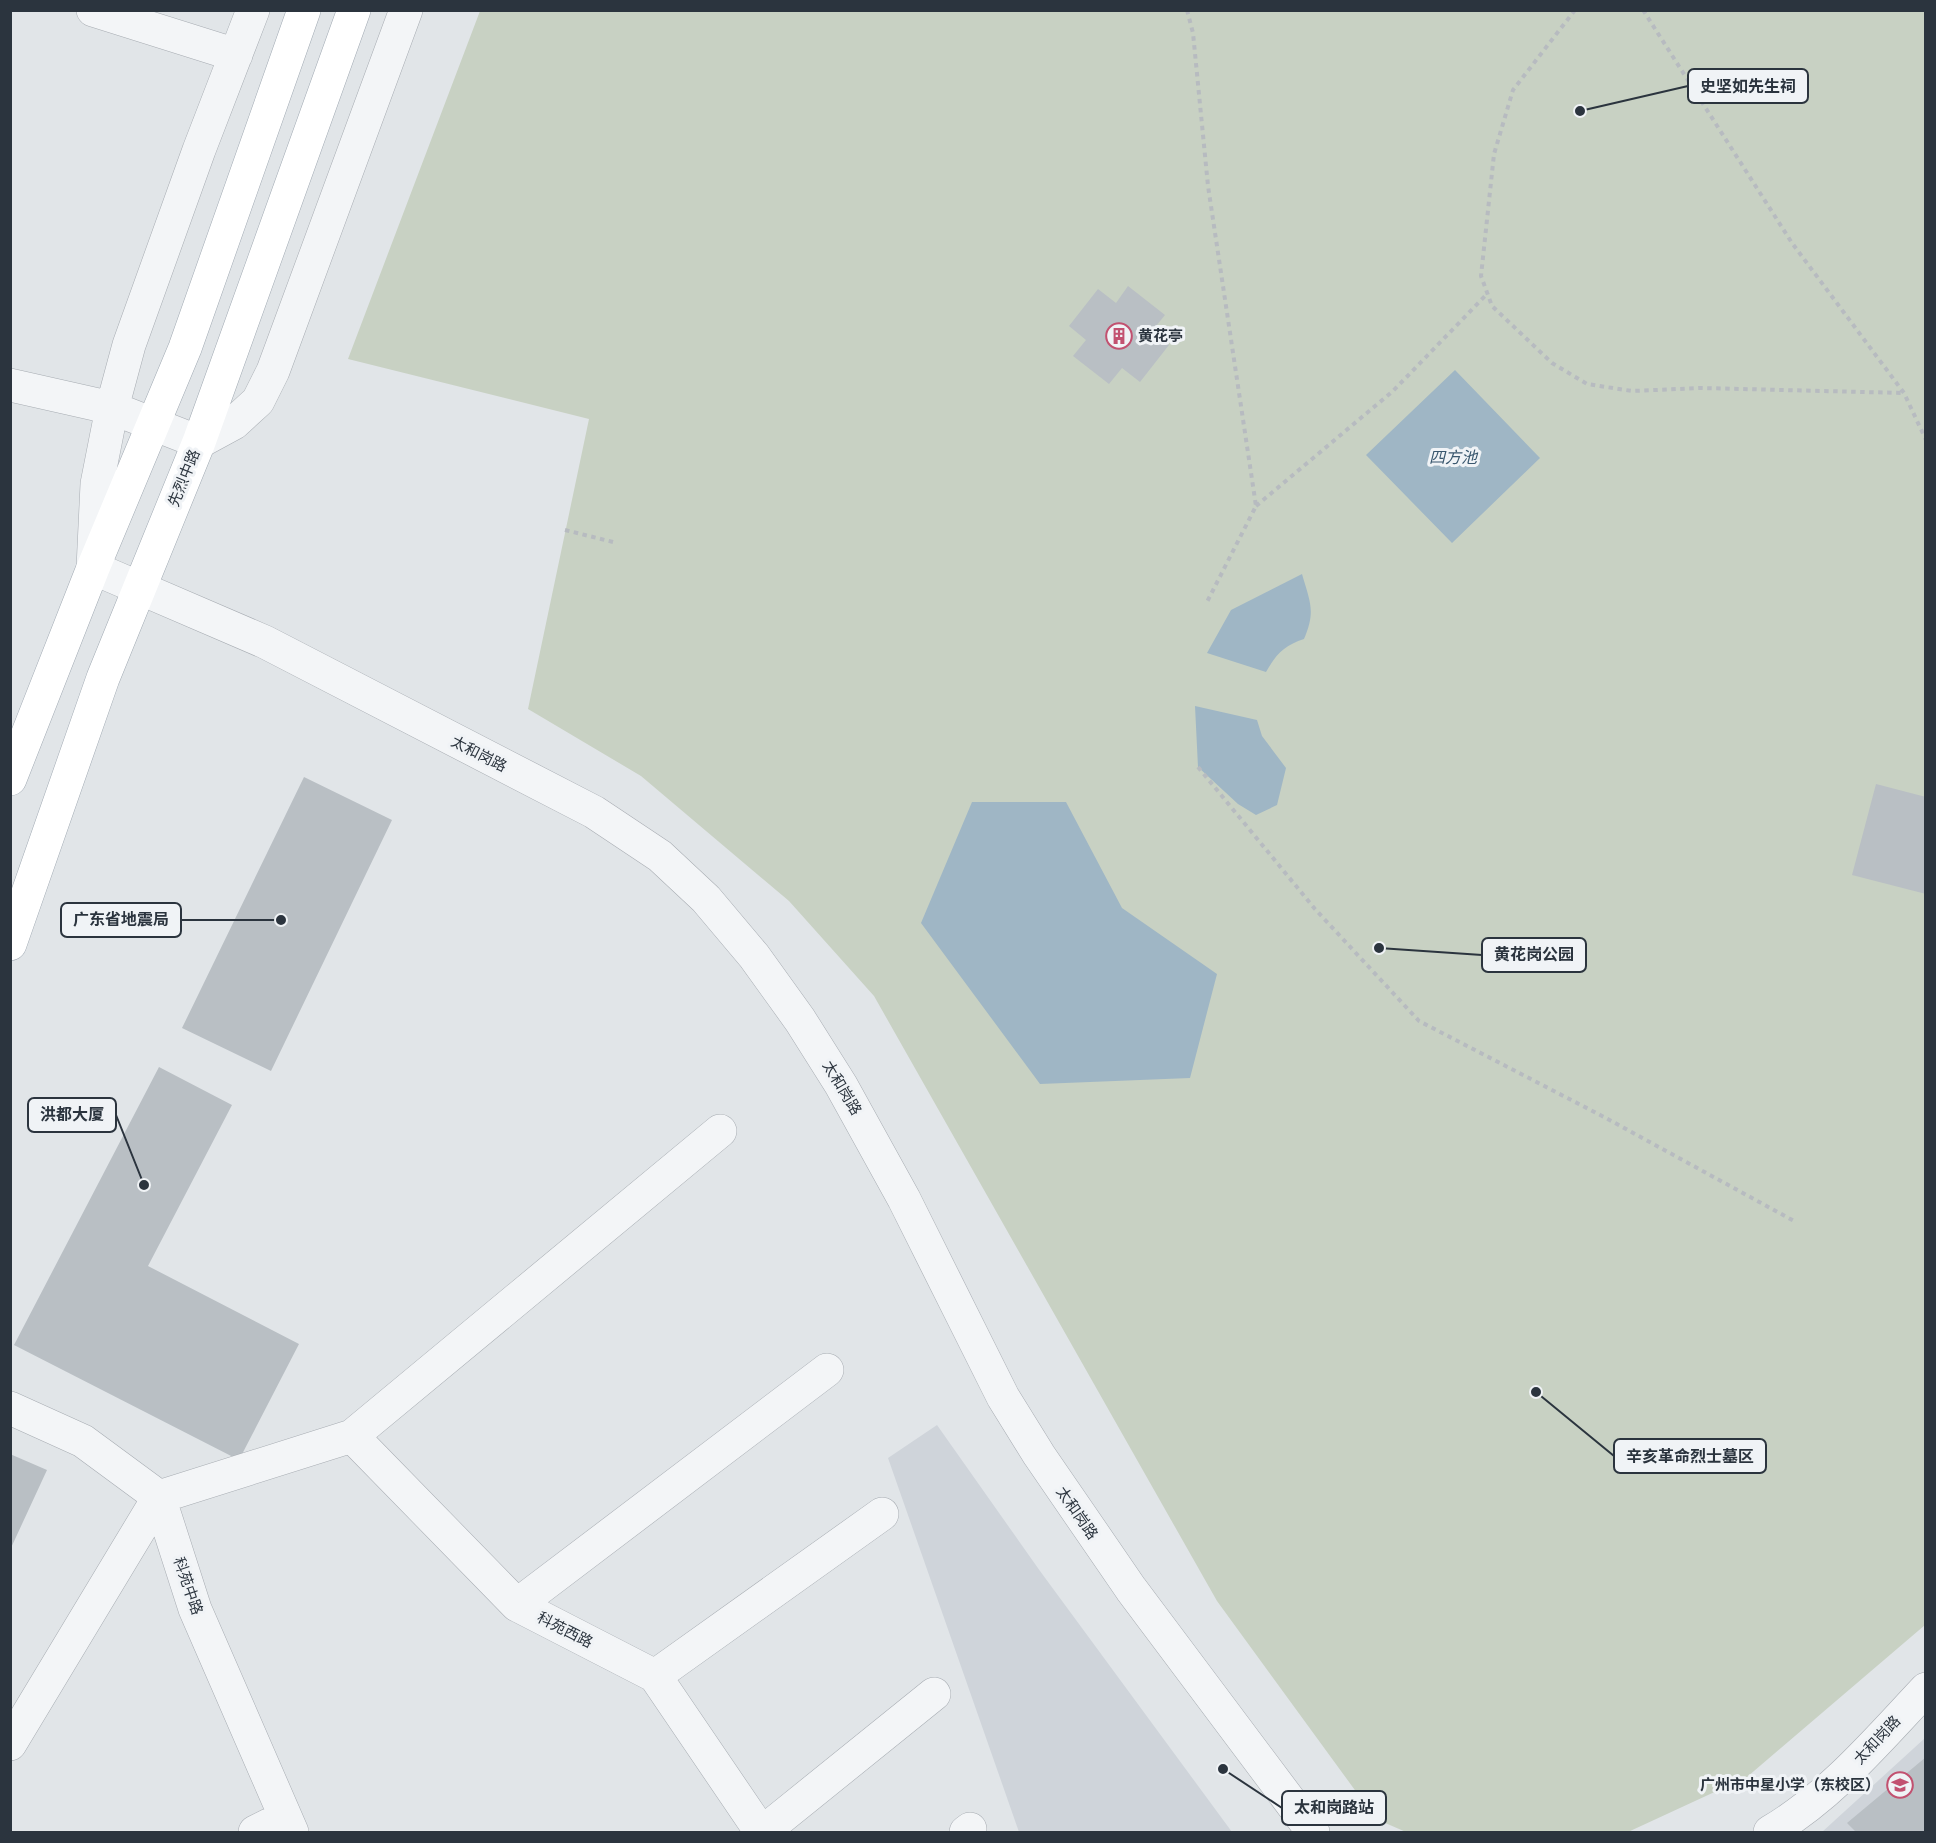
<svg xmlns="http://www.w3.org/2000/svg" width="1936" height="1843" viewBox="0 0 1936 1843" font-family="'Work Sans','Noto Sans SC',sans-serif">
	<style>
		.built { fill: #cfd4da }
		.green { fill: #c8d1c3 }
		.water { fill: #9fb6c5 }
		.building { fill: #b9bfc4 }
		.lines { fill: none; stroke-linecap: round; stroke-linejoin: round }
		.minor-casing { stroke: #a7acb2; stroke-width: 34 }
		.major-casing { stroke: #a1aab3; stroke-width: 34 }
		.path { stroke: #b7bbc0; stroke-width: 4; stroke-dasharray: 4.5 4.5; stroke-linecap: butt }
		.minor { stroke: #f3f5f7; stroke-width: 33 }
		.major { stroke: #fff; stroke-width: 33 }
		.labels { text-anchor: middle; stroke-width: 6; stroke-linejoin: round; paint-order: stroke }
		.poi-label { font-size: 15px; font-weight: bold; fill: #2b343e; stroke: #f0f3f6; text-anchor: start }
		.street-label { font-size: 15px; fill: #2b343e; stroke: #f0f3f6 }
		.water-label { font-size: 16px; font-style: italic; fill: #39576e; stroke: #f0f3f6 }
		.leader { fill: none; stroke: #2b343e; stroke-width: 2 }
		.callout-dot { fill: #2b343e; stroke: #f0f3f6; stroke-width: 2 }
		.callout { fill: #f0f3f6; stroke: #2b343e; stroke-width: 2 }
		.callout-label { font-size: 16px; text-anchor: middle; font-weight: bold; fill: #2b343e }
	</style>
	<rect width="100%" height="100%" fill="#e1e5e8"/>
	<path class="built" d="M937,1425l103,146 192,261h-213l-131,-374z
		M1925,1738v94h-103z"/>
	<path class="green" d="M480,11h1445v1614l-178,152 -119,55h-222l-30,-13 -159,-218 -343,-605 -85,-95 -148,-125 -113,-67 61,-290 -241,-60z"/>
	<path class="water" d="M1455,370l85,88 -88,85 -86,-88z
		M1302,574c8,28 14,37 2,65 -19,6 -28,15 -38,33l-59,-19 24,-43z
		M1195,706l62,14 5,16 24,32 -9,37 -21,10 -18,-11 -40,-37z
		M972,802h94l56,106 95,66 -27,104 -150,6 -119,-161z"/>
	<path class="building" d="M1128,286l37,29 -13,16 17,14 -29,37 -18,-14 -13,16 -36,-28 13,-16 -17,-14 29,-37 18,14z
		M304,777l88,43 -121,251 -89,-43z
		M1876,784l50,13v97l-74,-19z
		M159,1067l73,38 -84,161 151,78 -60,116 -225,-115z
		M10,1454l37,16 -37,80z
		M1926,1757v75h-70l-9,-9z"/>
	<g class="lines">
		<g class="minor-casing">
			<path id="minor" d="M93,10l143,45
				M253,10l-54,140 -70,195 -17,63 -15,76 -4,84 172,74 329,170 66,44 46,43 48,57 46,64 41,65 63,114 99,198 36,58 92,134 182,243
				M10,385l102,23 87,34 35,-19 24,-22 15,-30 133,-361
				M10,1408l73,33 76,56 36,112 97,223
				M352,1436l165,169 138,71 106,156
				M517,1605l310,-235
				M655,1676l227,-162
				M10,1744l149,-247 193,-61 368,-305
				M255,1832l30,-15
				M763,1832l171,-138
				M966,1832l4,-3
				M1770,1832c61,-36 107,-91 156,-143"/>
		</g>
		<g class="major-casing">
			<path id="major" d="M10,779l83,-211 92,-220 119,-338
				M10,944l93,-266 96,-236 155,-432"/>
		</g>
		<path class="path" d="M1187,10l6,23 15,153 48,320 -49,96
			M1575,10l-62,80 -19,64 -13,122 11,30 60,57 35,21 45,7 69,-3 203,5
			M1643,10l149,233 112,150 22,47
			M1256,506l137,-115 94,-97
			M565,530l48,12
			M1198,767l117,142 104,112 185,96 190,104"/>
		<use href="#minor" class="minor"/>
		<use href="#major" class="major"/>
	</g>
	<defs>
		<g id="building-ring" transform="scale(1.35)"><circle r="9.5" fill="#f0f3f6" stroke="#c25170" stroke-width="1.5"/><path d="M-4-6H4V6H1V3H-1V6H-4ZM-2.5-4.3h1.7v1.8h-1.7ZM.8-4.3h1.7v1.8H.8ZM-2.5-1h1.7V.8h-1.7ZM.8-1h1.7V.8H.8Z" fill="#c25170"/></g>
		<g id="school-ring" transform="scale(1.35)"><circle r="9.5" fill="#f0f3f6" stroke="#c25170" stroke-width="1.5"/><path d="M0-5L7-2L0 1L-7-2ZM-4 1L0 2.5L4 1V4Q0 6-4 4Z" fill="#c25170"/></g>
	</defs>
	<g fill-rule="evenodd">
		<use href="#building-ring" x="1119" y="336"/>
		<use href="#school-ring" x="1900" y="1785"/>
	</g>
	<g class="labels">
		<g class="poi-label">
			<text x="1138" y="341">黄花亭</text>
			<text x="1880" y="1790" text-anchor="end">广州市中星小学（东校区）</text>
		</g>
		<g class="street-label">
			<text transform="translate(184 478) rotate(-68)" y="5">先烈中路</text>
			<text transform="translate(479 754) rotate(27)" y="5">太和岗路</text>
			<text transform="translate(842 1088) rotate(59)" y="5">太和岗路</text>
			<text transform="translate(1077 1513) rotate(55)" y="5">太和岗路</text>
			<text transform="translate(188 1586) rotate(71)" y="5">科苑中路</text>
			<text transform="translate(565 1630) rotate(27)" y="5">科苑西路</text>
			<text transform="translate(1877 1740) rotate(-47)" y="5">太和岗路</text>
		</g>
		<g class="water-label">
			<text x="1453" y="463">四方池</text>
		</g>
	</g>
	<path class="leader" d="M1580 111L1688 86M281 920L181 920M1379 948L1482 955M144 1185L116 1115M1536 1392L1614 1456M1223 1769L1282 1808"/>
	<g class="callout-dot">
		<circle cx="1580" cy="111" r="6"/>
		<circle cx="281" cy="920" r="6"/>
		<circle cx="1379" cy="948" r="6"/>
		<circle cx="144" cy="1185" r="6"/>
		<circle cx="1536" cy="1392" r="6"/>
		<circle cx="1223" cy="1769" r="6"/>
	</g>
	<g class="callout">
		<rect x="1688" y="69" width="120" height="34" rx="6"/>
		<rect x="61" y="903" width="120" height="34" rx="6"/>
		<rect x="1482" y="938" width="104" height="34" rx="6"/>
		<rect x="28" y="1098" width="88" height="34" rx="6"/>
		<rect x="1614" y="1439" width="152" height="34" rx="6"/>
		<rect x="1282" y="1791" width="104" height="34" rx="6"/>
	</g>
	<g class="callout-label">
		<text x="1748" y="92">史坚如先生祠</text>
		<text x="121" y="925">广东省地震局</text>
		<text x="1534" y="960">黄花岗公园</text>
		<text x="72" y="1120">洪都大厦</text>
		<text x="1690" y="1462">辛亥革命烈士墓区</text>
		<text x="1334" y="1813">太和岗路站</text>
	</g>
	<rect width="1936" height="1843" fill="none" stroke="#2b343e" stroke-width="24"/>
</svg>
